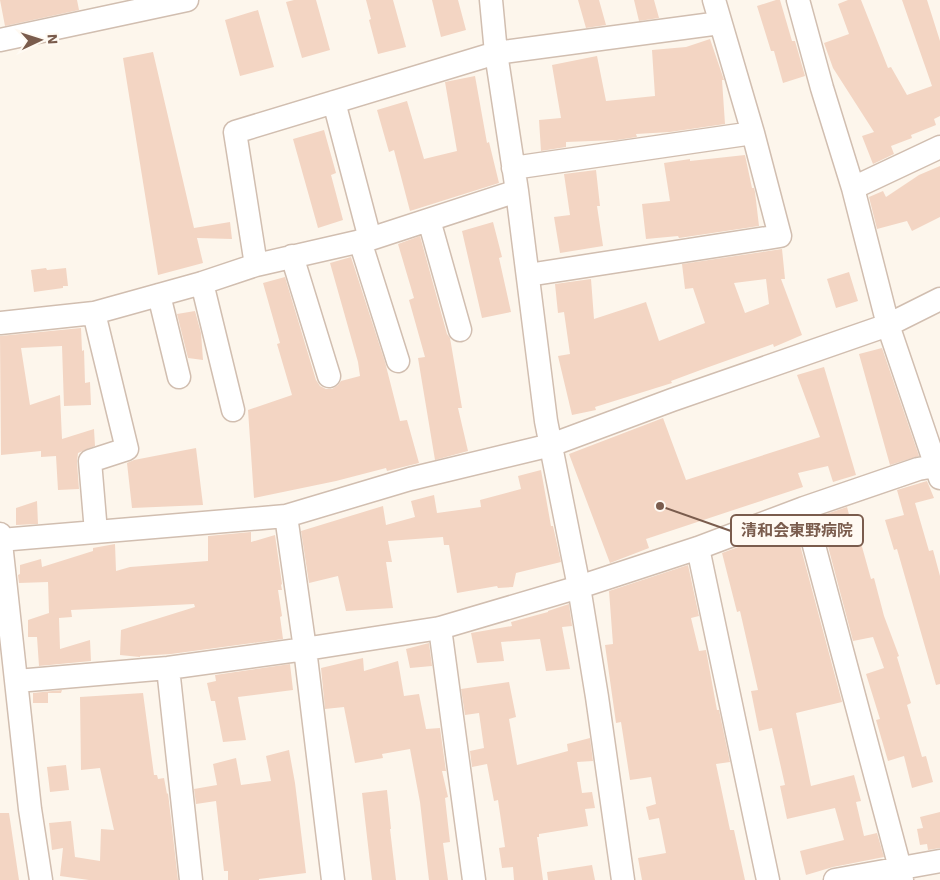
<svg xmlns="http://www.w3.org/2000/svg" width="940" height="880" viewBox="0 0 940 880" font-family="'Work Sans','Noto Sans JP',sans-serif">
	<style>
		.building { fill: #f3d5c3; fill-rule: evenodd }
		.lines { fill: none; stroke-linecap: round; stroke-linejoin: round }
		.minor-casing { stroke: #d1beb0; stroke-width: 25 }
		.minor { stroke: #fff; stroke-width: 22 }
		.leader { fill: none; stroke: #7a5c4d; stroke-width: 2 }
		.callout-dot { fill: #7a5c4d; stroke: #fffaf3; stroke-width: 2 }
		.callout { fill: #fffaf3; stroke: #7a5c4d; stroke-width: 2 }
		.callout-label { font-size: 16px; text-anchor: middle; font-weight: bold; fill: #7a5c4d }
	</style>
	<rect width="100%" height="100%" fill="#fdf6ec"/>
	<path class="building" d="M0,0h77l2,10 -74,16z
		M294,0h22l14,50 -28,8 -16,-56z
		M366,0h27l13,47 -28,7 -9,-34 2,-1z
		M432,0h26l8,30 -25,7z
		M578,0h21l7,25 -20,3z
		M634,0h20l5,18 -20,3z
		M776,0h4l12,41h3l10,35 -22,7 -9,-32h-3l-14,-45z
		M848,0h13l27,68 3,-1 16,28 25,-9 -30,-86h25l13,41v75l-6,3 2,6 -25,10 1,3 -21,8 3,8 -21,10 -11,-28 12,-4 -41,-64 -9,-25 25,-9 -11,-30z
		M258,10l16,57 -34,9 -15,-56z
		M710,39l14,41h-2l3,44 -55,8 -34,2 1,3 -20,3 -51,2v5l-25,4 -2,-31 22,-2 -9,-53 45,-9 9,45 49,-5 -3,-46 34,-3z
		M153,52l41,176 36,-6 2,17 -35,-1 6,25 -45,12 -35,-217z
		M475,76l12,67 2,-1 10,41 -89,28 -16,-61 -5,2 -12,-42 30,-9 17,58 33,-8 -12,-69z
		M324,130l12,43 -5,2 12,45 -25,8 -25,-89z
		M745,155l7,33h2l1,4 4,34 -80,12 -1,-2 -32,3 -4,-35 28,-3 -6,-38 26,-4v2z
		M940,166v51l-28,14 -5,-10 -30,8 -8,-32 14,-6 3,6 33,-22z
		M596,170l4,36h-3l6,40 -43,7 -6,-36 16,-2 -6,-41z
		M493,222l9,35 -3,1 12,54 -29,6 -20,-87z
		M420,236l27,98 3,4 12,70h-4l10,43 -33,9 -17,-102 7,-1 -16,-57 5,-2 -16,-54z
		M782,249l3,30h-4l21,56 -28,12 -1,-3 -67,24 -35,13 1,2 -77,24 1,3 -24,5 -14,-59 12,-2 -6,-42 -6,1 -3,-29 36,-5 3,40 52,-17 13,39 46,-18 -12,-35 -8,1 -3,-25zM766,279l3,25 -24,9 -11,-30z
		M351,257l34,105 15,59 7,-1 12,43 -32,8 -1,-3 -50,13 -82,17 -6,-88 44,-15 -15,-51 3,-1 -17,-60 22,-6 31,103 4,6 6,3h6l6,-4 3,-4 19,-5 -2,-14 -28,-99z
		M46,268l1,2 19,-2 2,18h-5v2l-29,4 -3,-22z
		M849,272l9,29 -22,7 -9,-29z
		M195,311l6,22 2,27 -15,-2 -11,-44z
		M81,328l1,23 2,-1 1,33 5,-1 1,23 -27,1 -2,-60 -41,2 9,57 30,-10 2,44 32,-10 1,17 -17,7 -1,9 2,27 -21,1 -2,-34 -15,1v-6l-40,4 -1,-119z
		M882,348l37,108 -29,9 -31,-111z
		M824,367l32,108 -23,7 -5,-16 -30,7 5,14 -157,52 3,9 -39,15 -41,-109 94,-36 23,62 134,-43 -23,-62z
		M196,448l7,57 -71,3 -5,-45 7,-3z
		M541,470l10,56h2l8,36 -45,11 -3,14 -15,1 -1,-2 -40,7 -8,-48h-5l-1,-8 -55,4 4,21h-6l7,46 -47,3 -8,-35 -29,7 -8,-52 82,-25 3,19 29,-8 -4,-16 23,-6 3,18 44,-6 -1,-7 41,-11 -3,-13z
		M927,481l7,17 -19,5 14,48 4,-1 7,26v108l-4,1 -39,-136 -3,1 -9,-30 19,-5 -7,-25z
		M37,501l1,23 -22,1v-17z
		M847,507l8,30 4,-1 12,43 3,-1 10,38 15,40 -2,1 14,46 -4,2 15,52 4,-1 7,26 -21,6 -8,-32 -16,5 -12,-41 4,-1 -14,-45 18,-6 -11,-31 -20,4 -33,-125z
		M795,526l47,176 -46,11 15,73 43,-11 7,26 -5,1 8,34 13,-3 7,24 -51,10 -27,8 -6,-24 44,-11 -9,-32 -48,11 -7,-33 5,-1 -13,-57 -13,3 -8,-40 7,-1 -18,-79 -3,1 -15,-59z
		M251,532v10l24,-7 7,49 -1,1 1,5h-4l4,26 -2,1 3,22 -112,15 -31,2v1l-20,-2 1,-25 74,-23 -1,-3 -123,6 1,7 -13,1 1,31 30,-9 1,21 -52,5 -2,-29h-9v-17l21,-7 -1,-31 -29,1 -1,-8 2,-1v-9l21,-6 1,8 51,-16v-3l22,-4 1,27 14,-4 78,-6v-25z
		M688,565l11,51 -8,2 8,33 7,-1 11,60h2l11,52 -14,2 14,66h4l11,50h-103l-4,-22 28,-5 -7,-35 -10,2 -3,-13 10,-3 -5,-27 -21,3 -9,-58 -5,1 -11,-78 8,-1 -4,-53z
		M569,604l3,22 -10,1 8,42 -24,2 -6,-32 -39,3 3,19 -27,2 -6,-30 41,-7 -1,-4 37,-10v-1z
		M429,643l3,23 -22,2 -4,-19z
		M363,658l1,13 34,-10 6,35 15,-2 7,35 14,-1 6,43h-4l6,26 -3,1 5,44 -7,1 5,37h-19l-9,-78 -10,-53 -28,5 1,4 -28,5 -11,-56 -19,2 -4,-41z
		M290,664l3,26 -55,7 8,43 -23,2 -8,-41h-4l-4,-18 9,-2 -1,-6z
		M509,682l7,35 -7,2 8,46 51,-14 -1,-7 23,-6 3,23 -16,1 5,31 10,-1 3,16 -10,1 3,17 -49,8v3h-2l6,43h-29l-1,-13 -11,1 -3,-20 6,-1 -7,-47 -4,1 -7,-37 -15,3 -2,-16 14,-3 -5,-35 -14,2 -4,-26z
		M62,690l-1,3h-13v10h-15v-10z
		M143,693l11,82h3l1,4 6,-1 3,16 1,-1 10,87h-89l-29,-4 3,-28 -11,2 -3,-27 22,-2 4,36 25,4 1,-32 13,1 -14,-62 -19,2 -1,-73z
		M289,750l6,33 11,90 -47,6v1h-31v-9h-4l-8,-70 -20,3 -2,-15 23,-4 -4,-21 23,-6 5,27 30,-4 -5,-25z
		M66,765l3,25 -19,2 -3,-25z
		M387,790l4,39h-1l6,51h-24l-10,-87z
		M940,812v36l-12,2 -1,-6 -7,1 -3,-16 6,-1 -3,-11z
		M0,813h9l10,67h-19z
		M592,865l3,15h-47l-1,-8z"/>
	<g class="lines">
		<g class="minor-casing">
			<path id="minor" d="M491,0l5,53 21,138 29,230 33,166 18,110 26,183
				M798,0l24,88 31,100 35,137 52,153
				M0,40l187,-40
				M334,102l36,137
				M513,168l240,-35
				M853,188l87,-41
				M429,220l31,110
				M360,241l38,120
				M292,256l37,120
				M256,265l-21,-133 261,-79 224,-30
				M528,275l252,-39 -27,-103 -39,-133
				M202,283l31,127
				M159,295l20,82
				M94,313l33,136 -37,12 6,71
				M0,323l94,-10 108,-30 54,-18 114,-26 147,-48
				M804,508l96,360 2,12
				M286,516l19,133 28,231
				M0,534l30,275 11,71
				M0,540l286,-24 124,-37 141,-34 121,-45 216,-75 52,-26
				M698,548l70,332
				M440,628l34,252
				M168,668l23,212
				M17,681l151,-13 137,-19 135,-21 139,-41 119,-39 106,-40 114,-39 22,-4
				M835,880l105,-19"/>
		</g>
		<use href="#minor" class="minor"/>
	</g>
	<path class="leader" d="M660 506L731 531"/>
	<circle class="callout-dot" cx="660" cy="506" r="5"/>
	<rect class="callout" x="731" y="515" width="132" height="31" rx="5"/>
	<g class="callout-label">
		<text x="797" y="536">清和会東野病院</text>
	</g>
	<g transform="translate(40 40) rotate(86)" stroke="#fffaf3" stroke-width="4" paint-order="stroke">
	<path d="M0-4L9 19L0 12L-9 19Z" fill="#7a5c4d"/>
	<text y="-8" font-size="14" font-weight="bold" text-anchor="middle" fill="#7a5c4d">N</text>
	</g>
</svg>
